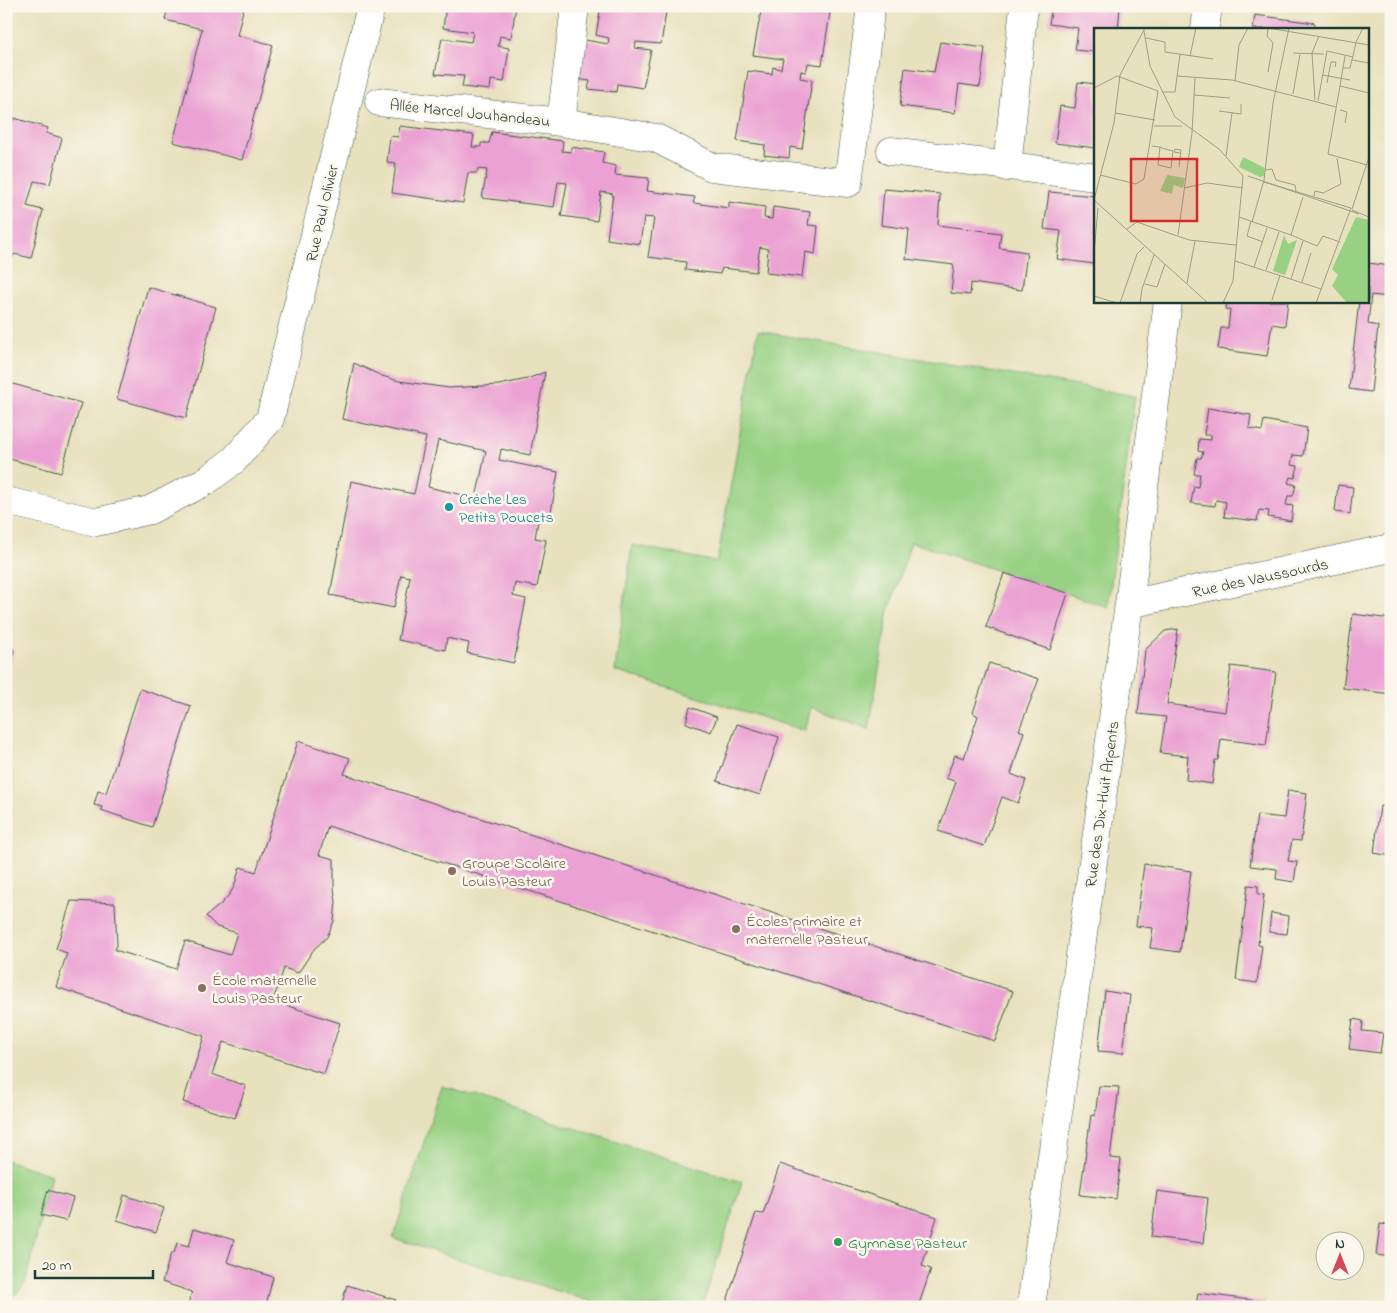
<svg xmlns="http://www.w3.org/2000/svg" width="1397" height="1313" viewBox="0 0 1397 1313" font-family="'Indie Flower',sans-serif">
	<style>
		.green { fill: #98d184; stroke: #5c875c }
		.building { fill: #eba1d3; fill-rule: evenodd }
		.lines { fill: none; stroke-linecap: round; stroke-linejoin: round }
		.street-casing { stroke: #3d5649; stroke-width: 29 }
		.street { stroke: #fff; stroke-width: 28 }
		.culture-dot { fill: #0f9aa8; stroke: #fbf7ec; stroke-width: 2 }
		.education-dot { fill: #8d6e63; stroke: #fbf7ec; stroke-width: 2 }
		.leisure-dot { fill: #2e9e5b; stroke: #fbf7ec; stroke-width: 2 }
		.labels { text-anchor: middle; stroke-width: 5; stroke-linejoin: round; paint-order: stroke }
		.street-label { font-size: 16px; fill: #1f3d34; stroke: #fbf7ec }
		.culture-label { font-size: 16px; fill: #0d838f; stroke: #fbf7ec; text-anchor: start }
		.education-label { font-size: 16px; fill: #785e54; stroke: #fbf7ec; text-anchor: start }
		.leisure-label { font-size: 16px; fill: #27864d; stroke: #fbf7ec; text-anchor: start }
		.inset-road { fill: none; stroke: #989f87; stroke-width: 1 }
		.view { fill: #d62828; fill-opacity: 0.15; stroke: #d62828; stroke-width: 2.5 }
		.inset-edge { fill: none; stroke: #1f3d34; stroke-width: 2.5 }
	</style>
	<rect width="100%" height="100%" fill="#fbf7ec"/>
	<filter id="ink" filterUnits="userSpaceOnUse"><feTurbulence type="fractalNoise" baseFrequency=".02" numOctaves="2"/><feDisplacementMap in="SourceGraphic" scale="10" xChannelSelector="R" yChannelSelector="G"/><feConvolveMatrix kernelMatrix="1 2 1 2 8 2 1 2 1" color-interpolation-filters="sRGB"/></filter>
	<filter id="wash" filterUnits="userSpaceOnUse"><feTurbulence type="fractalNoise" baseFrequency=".0096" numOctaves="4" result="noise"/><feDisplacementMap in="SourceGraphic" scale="20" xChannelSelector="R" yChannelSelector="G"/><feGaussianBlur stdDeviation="1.12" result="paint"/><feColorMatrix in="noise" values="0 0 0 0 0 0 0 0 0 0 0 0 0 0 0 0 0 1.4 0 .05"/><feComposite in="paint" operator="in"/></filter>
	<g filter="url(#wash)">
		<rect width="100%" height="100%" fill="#e8e1be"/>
		<path class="green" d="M758,331l377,65 -27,211 -197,-65 -22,68 -20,119 -58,-22 -6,24 -190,-60 17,-126 85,17z
			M442,1086l300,96 -40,125h-94l-215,-69z
			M6,1160l45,15 -26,109 -19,20z"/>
		<g id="blocks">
			<path class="building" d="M168,6h76l-7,29 36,10 -31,115 -69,-18 29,-113 -37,-9z
				M446,6h70l-5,32 -11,-2 -2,10 11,2 -5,34 -13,-2 -1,10 -28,-3 2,-11 -29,-2 7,-36 29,4 2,-10 -30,-4z
				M601,6h66l-6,38 -25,-2 -1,6 16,2 -8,38 -26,-4 -1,8 -28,-3 2,-8 -13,-2 8,-39 23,4 1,-6 -13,-3z
				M762,6h69l-9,59 -14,-2 -2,9 -5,-1 -1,7 12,2 -10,69 -12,-2 -1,11 -25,-3 1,-10 -28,-4 11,-70 24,3 1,-7 8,2 2,-10 -30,-4z
				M1052,6h53l15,2 -2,21h-22v23l-21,-2 3,-22 -29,-4z
				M1255,15l60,8 -1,6h-61z
				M940,42l45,6 -5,39 -21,-3 -4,29 -55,-7 5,-38 29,4z
				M1078,82l18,2v64l-41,-5 5,-37 15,2z
				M14,118l34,10 -2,5 16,5 -12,46 -16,-3 -7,25 16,4 -12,48 -17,-4 -2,5 -6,-2v-134l5,2z
				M400,126l74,9 -2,12h9v-4h8l3,-11 71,9 -1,10 9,1v-5l33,5 -2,11 14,3 -1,9 34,3 -2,13 48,6 -2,6 36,5v-6l36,5 -1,11 8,1 1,-12 37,5 -2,13 10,1 -3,28 -10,-2 -3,25 -36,-4 2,-24 -8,-2 -4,25 -34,-4 -2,6 -35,-4 1,-8 -38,-5 6,-39 -10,-1 -4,27 -33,-5 6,-45 -12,-2 -4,29 -36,-5 6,-33 -9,-1 -4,25 -72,-9 5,-28 -9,-1 -1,4h-9l-5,30 -71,-10 4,-30 -9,-1 3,-26 8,1z
				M884,189l56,5 -2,31 63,8 -2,15 28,4 -5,38 -51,-7 -1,12 -19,-2 3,-28 -48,-6 3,-30 -28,-4z
				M1049,192l47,4v57l-2,11 -37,-5 4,-28 -17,-2z
				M1368,263l23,3 -2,31 -18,-2 -3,29 10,2 -7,66 -22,-3 10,-88h9z
				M148,287l68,20 -30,111 -69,-19z
				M1227,301h61l-3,25 -13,-2 -5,32 -49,-7 3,-21h7l2,-18 -4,-1z
				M354,363l28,13 17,5 50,7 50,-3 28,-6 18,-7 -15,83 -29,-6 -2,11 59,12 -8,46 -11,-2 -4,22 11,2 -9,47 -22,-4 -2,13 13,3 -12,64 -47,-10 2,-10 -22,-5 -2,12 -47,-10 12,-63 -9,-2 -7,33 -64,-13 21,-114 63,13 12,-57 -84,-18zM438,440l48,11 -10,47 -48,-11z
				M6,382l75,21 -20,70 -55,-15z
				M1208,408l43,7 -2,13 13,3 2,-11 43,8 -4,28 -10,-1 -2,10 7,1 -3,12 -5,-1 -2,6 8,2 -3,11h-5l-2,9 7,1 -2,15 -23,-4 1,-6 -10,-1 -2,11 -33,-4 2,-15 -10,-2 -1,6 -24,-3 3,-17 4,1 2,-13h-6l3,-16h4l2,-6 -5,-1 1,-12 12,1v-5h-7z
				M1338,485l15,2 -3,27 -15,-2z
				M1004,573l64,20 -18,57 -64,-23z
				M1353,614l38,5v75l-48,-6z
				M1178,629l-11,75 58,8 6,-46 45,6 -10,73 -45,-6 -3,21h-3l-3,24 -26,-4 2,-24 -28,-3 6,-36 -28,-3 7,-64 20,-19z
				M6,647l8,3 -7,27h-1z
				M989,663l50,16 -20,51 5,2 -13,42 15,6 -8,23 -16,-6 -18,49 -46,-15 18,-49 -10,-4 9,-23 9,3 14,-42 -5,-3z
				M140,689l51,17 -39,121 -51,-17 1,-3 -8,-2 4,-14 8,2z
				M690,707l27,10 -6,15 -25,-9z
				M737,724l42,13 -19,58 -43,-14z
				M298,741l52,17 -6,16 669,217 -18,50 -667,-215 -9,29 15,4v30l2,13 -2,19 -7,16 -13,12 -16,24 -14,-5 -11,33 67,22 -16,51 -101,-32 -11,32 34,12 -11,32 -52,-16 21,-66 -148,-49 11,-34 -11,-4 15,-48 44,2 2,42 -2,5 61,19 9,-28 45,14 7,-22 -20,-6 -11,-11 15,-12 8,-9 5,-8 6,-20 16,5z
				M1288,790l19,3 -6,48 -9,-1 -4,21 9,1 -3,20 -18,-3 1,-10 -27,-3 7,-51 27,3z
				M1380,806l11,1v49l-17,-3z
				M1144,864l47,7 -11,81 -30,-4 3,-20 -17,-2z
				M1248,885l10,1v8l6,1 -6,50 4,1 -5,37 -21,-3z
				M1271,913l18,3 -2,18 -18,-2z
				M1105,991l25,4 -7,58 -25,-2z
				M1353,1019l10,2 -1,10 21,2 -3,20 -31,-4z
				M1099,1086l20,1 -9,71 11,1 -5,40 -36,-4 11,-80 4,1z
				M780,1164l157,53 -15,49 9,3 -13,38h-193l31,-94 7,1z
				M48,1190l25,8 -7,23 -25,-6z
				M1157,1191l51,7 -5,45 -52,-6z
				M124,1195l40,13 -8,24 -39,-12z
				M1380,1224l11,1v32l-15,-2z
				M194,1228l40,12 -7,22 46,15 -7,28 5,2h-84l5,-15 -30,-10 9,-29h3l3,-10 12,3z
				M347,1285l49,15 -2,7h-53z
				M1198,1293l67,9 -1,5h-68z"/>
		</g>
	</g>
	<g filter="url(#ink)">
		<use href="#blocks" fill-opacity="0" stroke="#3d5649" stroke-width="1"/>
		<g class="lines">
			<g class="street-casing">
				<path id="street" d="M575,6l-14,116 95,16 56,29 136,16 23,-177
					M1205,29l3,-23
					M379,102l182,20
					M891,151l205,26
					M1007,167l17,-161
					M6,501l90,21 54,-12 56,-29 28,-21 36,-41 101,-413
					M1129,604l262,-56
					M1031,1307l98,-703 39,-303"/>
			</g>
			<use href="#street" class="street"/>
		</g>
	</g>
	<circle class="culture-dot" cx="449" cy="507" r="5"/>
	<g class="education-dot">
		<circle cx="452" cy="871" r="5"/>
		<circle cx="736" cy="929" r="5"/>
		<circle cx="202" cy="988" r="5"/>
	</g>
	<circle class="leisure-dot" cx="838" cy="1242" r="5"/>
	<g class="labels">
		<g class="street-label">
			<text transform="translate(470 112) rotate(6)" y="6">Allée Marcel Jouhandeau</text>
			<text transform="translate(321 213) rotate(-77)" y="6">Rue Paul Olivier</text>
			<text transform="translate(1260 577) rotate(-12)" y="6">Rue des Vaussourds</text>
			<text transform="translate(1101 804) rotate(-82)" y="6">Rue des Dix-Huit Arpents</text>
		</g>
		<g class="culture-label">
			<text x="459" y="504">Crèche Les<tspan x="459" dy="18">Petits Poucets</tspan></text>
		</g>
		<g class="education-label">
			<text x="462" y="868">Groupe Scolaire<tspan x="462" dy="18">Louis Pasteur</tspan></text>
			<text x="746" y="926">Écoles primaire et<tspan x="746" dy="18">maternelle Pasteur</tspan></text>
			<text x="212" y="985">École maternelle<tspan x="212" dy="18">Louis Pasteur</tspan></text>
		</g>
		<g class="leisure-label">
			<text x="848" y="1248">Gymnase Pasteur</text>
		</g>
	</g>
	<g transform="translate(1094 28)">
		<rect width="275" height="275" fill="#e8e1be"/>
		<path d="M149,129l22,11 -1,8 -4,1 -21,-10zM73,147l18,3 -2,10 -9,-3 -2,9 -12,-3zM262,189l13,3v83h-22l-15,-17 6,-11 -6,-6zM190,207l4,9 9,-4 -12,35 -12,-4z" fill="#98d184"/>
		<path class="inset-road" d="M174,0l101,17M174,1l-1,7 6,7 -5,29M50,3l6,35 25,51 44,32 24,27 -10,105 -10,22M52,10l19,4v10l48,7M262,14l7,-14M199,25l31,1M96,28l6,-28M258,32l17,3M249,40h7l6,-25M229,47l27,5M83,48l55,4 104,27M141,53l4,-36 9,-17M233,55l4,-21h5l-1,5M246,58l5,-30M0,60l23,-12 41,15M69,64h12l5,-38M199,66l7,-40M100,67l36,3M221,72l-3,-47 7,-17M224,73l9,-50 26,6M246,82l7,2 -2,11M125,83l22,3v-10M21,85l40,7M60,98h28M58,118l8,1 5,2 8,2 -2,17 -13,-3 2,-18M132,128l6,-43M273,137l-39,-11 12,-68 29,7M85,139l2,-17 -6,-1 -1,3 6,1M171,142l7,-1 4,11 19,5 1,6M6,147l36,9 8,-5 14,-88M154,148l111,38M170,154l87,26 -35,95M90,160l23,-5 36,5M220,168l1,-5 8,2 18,-9 -4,-26M0,172l20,-77 6,-48 25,-47M0,172l114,103M258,181l17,-52M258,182l17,7M145,189l52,18M157,193l-4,15 16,6M158,194l12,-42 9,-77 16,-75M33,201l10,-7 52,18 47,5M84,207l14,-102 3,-55M197,207l26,11 6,-10 17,6M197,207l12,-38M0,225l4,-45M141,233l86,28M160,239l13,-39M172,242l13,-38M197,251l12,-38M208,254l9,-29M93,255l8,-42M51,256l12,3 8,-23M0,268l23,7M178,272l8,-25M26,275l17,-49 7,-7M46,275l2,-14 12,-34"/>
		<path class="view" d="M37,131h66v62h-66z"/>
		<rect width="275" height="275" class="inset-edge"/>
	</g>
	<rect width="1397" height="1313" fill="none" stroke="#fbf7ec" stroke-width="25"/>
	<g transform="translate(1340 1256)"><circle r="24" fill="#fbf7ec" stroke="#a3ada2"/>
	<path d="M0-4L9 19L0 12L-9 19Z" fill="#d1495b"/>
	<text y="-8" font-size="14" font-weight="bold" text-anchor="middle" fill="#1f3d34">N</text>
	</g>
	<path d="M35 1270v8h118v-8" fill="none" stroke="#1f3d34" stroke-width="2.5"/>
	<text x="42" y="1270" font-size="15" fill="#1f3d34" stroke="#fbf7ec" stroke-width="4" paint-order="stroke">20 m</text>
</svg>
